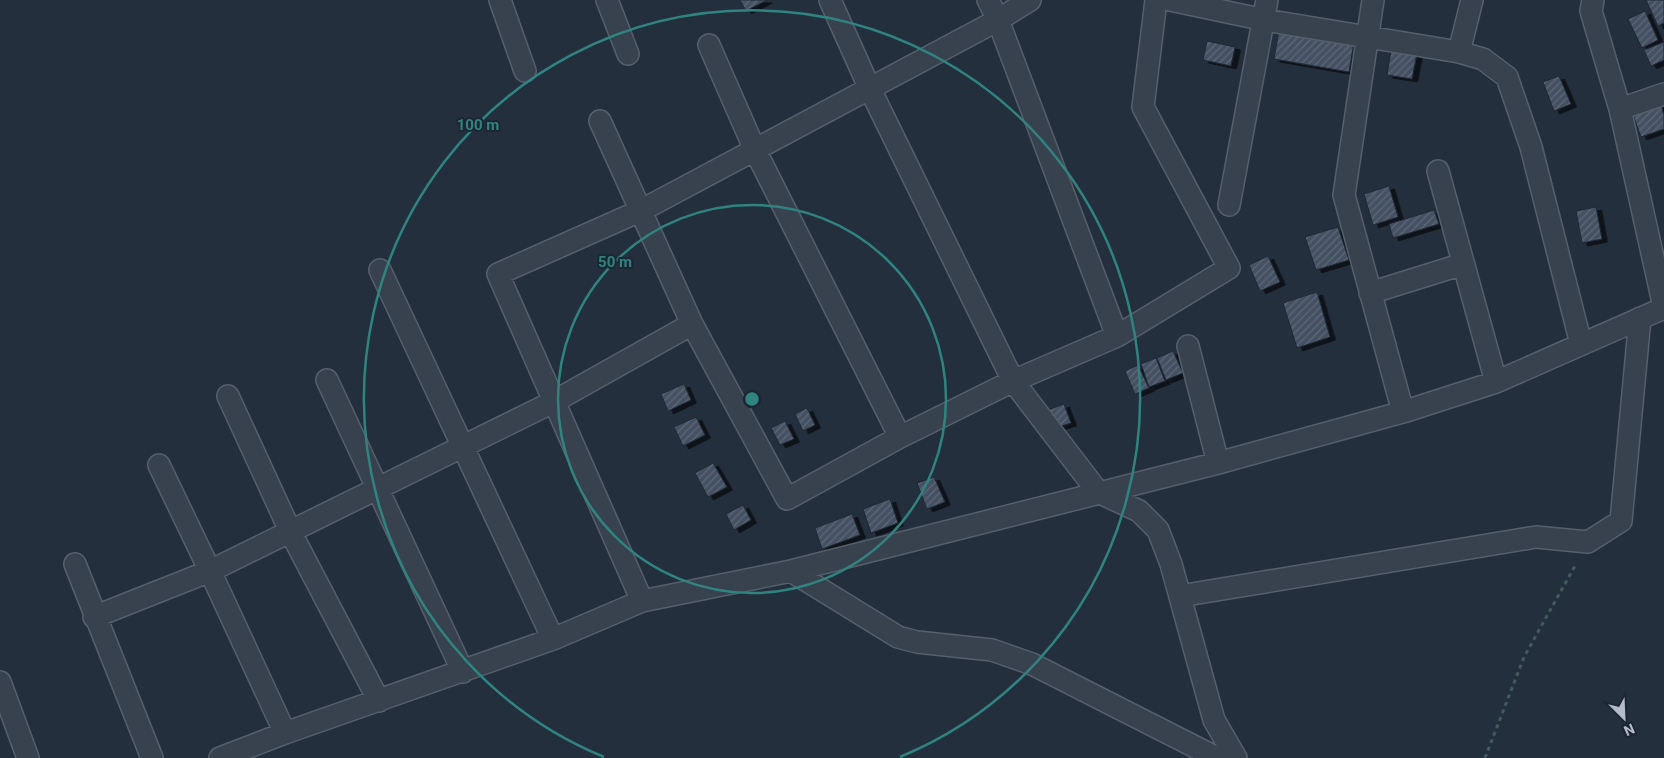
<svg xmlns="http://www.w3.org/2000/svg" width="1664" height="758" viewBox="0 0 1664 758" font-family="Roboto,sans-serif">
	<style>
		.building { fill: url(#building-hatch); stroke: #1f2835; filter: url(#shadow) }
		.lines { fill: none; stroke-linecap: round; stroke-linejoin: round }
		.street-casing { stroke: #565f6c; stroke-width: 24 }
		.path { stroke: #44595c; stroke-width: 3; stroke-dasharray: 4 4; stroke-linecap: butt }
		.street { stroke: #38414e; stroke-width: 21 }
		.ring { fill: none; stroke: #308480; stroke-width: 2.5 }
		.centre { fill: #308480; stroke: #1d2633; stroke-width: 2.5 }
		.ring-label { font-size: 15px; text-anchor: middle; font-weight: bold; fill: #308480; stroke: #1d2633; stroke-width: 4; stroke-linejoin: round; paint-order: stroke }
	</style>
	<defs>
		<pattern id="building-hatch" width="6" height="6" patternUnits="userSpaceOnUse" patternTransform="scale(1.25)"><rect width="6" height="6" fill="#455162"/><path d="M-1 1l2-2M0 6l6-6M5 7l2-2" fill="none" stroke="#5d6877"/></pattern>
		<filter id="shadow"><feDropShadow dx="5.5" dy="3" stdDeviation="0" flood-color="#0009"/></filter>
	</defs>
	<rect width="100%" height="100%" fill="#242f3e"/>
	<path class="building" d="M740,0h27l-21,11z
		M1646,0h18v23l-6,3z
		M1645,11l13,29 -16,8 -14,-29z
		M1279,30l75,12 -5,30 -75,-13z
		M1207,41l28,6 -4,19 -28,-6z
		M1664,42v18l-13,6 -7,-16z
		M1392,44l26,4 -6,31 -25,-4z
		M1559,76l12,28 -17,7 -11,-29z
		M1660,102l4,13v14l-23,8 -9,-25z
		M1389,186l9,31 -25,8 -9,-31z
		M1596,207l6,32 -20,4 -6,-32z
		M1434,210l5,14 -46,14 -4,-14z
		M1338,227l11,33 -33,10 -11,-33z
		M1268,256l12,26 -20,9 -11,-26z
		M1317,292l13,45 -33,11 -14,-45z
		M1173,351l10,22 -17,7 -9,-22z
		M1156,358l9,23 -16,6 -8,-23z
		M1138,365l11,23 -14,6 -10,-23z
		M684,384l7,16 -23,11 -7,-17z
		M1064,404l7,19 -16,5 -7,-18z
		M807,408l8,17 -12,6 -8,-17z
		M696,417l9,18 -22,11 -9,-19z
		M785,421l9,18 -14,6 -9,-17z
		M713,463l14,24 -19,10 -13,-24z
		M934,477l11,25 -18,7 -10,-26z
		M890,499l8,24 -27,10 -8,-24z
		M743,505l8,15 -17,10 -8,-16z
		M852,514l8,21 -38,14 -7,-21z"/>
	<g class="lines">
		<g class="street-casing">
			<path id="street" d="M500,0l25,71
				M607,0l21,54
				M830,0l39,87 144,294 85,111 41,19 19,19 13,34 43,156 22,38
				M988,0l10,20 119,316
				M1170,0l95,20 194,32 24,7 24,18 24,70 50,197
				M1373,0l-29,195 59,217
				M1593,0l-2,11 29,98 44,198
				M709,45l46,105 145,287
				M1459,52l13,-52
				M1620,109l44,-15
				M600,121l92,203
				M1438,171l58,211
				M1229,205l38,-205
				M380,270l173,369
				M1370,293l93,-29
				M1188,346l30,117
				M327,380l136,292
				M228,396l63,137 88,168
				M75,564l77,194
				M791,571l107,66 19,5 75,8 40,14 185,94
				M1180,596l356,-59 52,5 33,-21 19,-203
				M642,601l-144,-327 144,-64 356,-190 32,-20
				M94,617l116,-46 -51,-106
				M0,682l28,76
				M285,733l-75,-162 343,-169 139,-78 95,175 113,-62 113,-56 104,-45 112,-68 -86,-161 13,-107
				M220,758l65,-25 268,-94 89,-38 149,-30 427,-108 185,-51 93,-30 168,-74"/>
		</g>
		<path class="path" d="M1485,758l39,-101 52,-93"/>
		<use href="#street" class="street"/>
	</g>
	<g class="ring">
		<circle cx="752" cy="399" r="194"/>
		<path d="M604 757A388 388 0 1 1 900 757"/>
	</g>
	<circle cx="752" cy="399" r="8" class="centre"/>
	<g class="ring-label">
		<text x="478" y="130">100 m</text>
		<text x="615" y="267">50 m</text>
	</g>
	<g transform="translate(1624 718) rotate(156)" stroke="#1d2633" stroke-width="4" paint-order="stroke">
	<path d="M0-4L9 19L0 12L-9 19Z" fill="#b4bcc9"/>
	<text y="-8" font-size="14" font-weight="bold" text-anchor="middle" fill="#b4bcc9">N</text>
	</g>
</svg>
